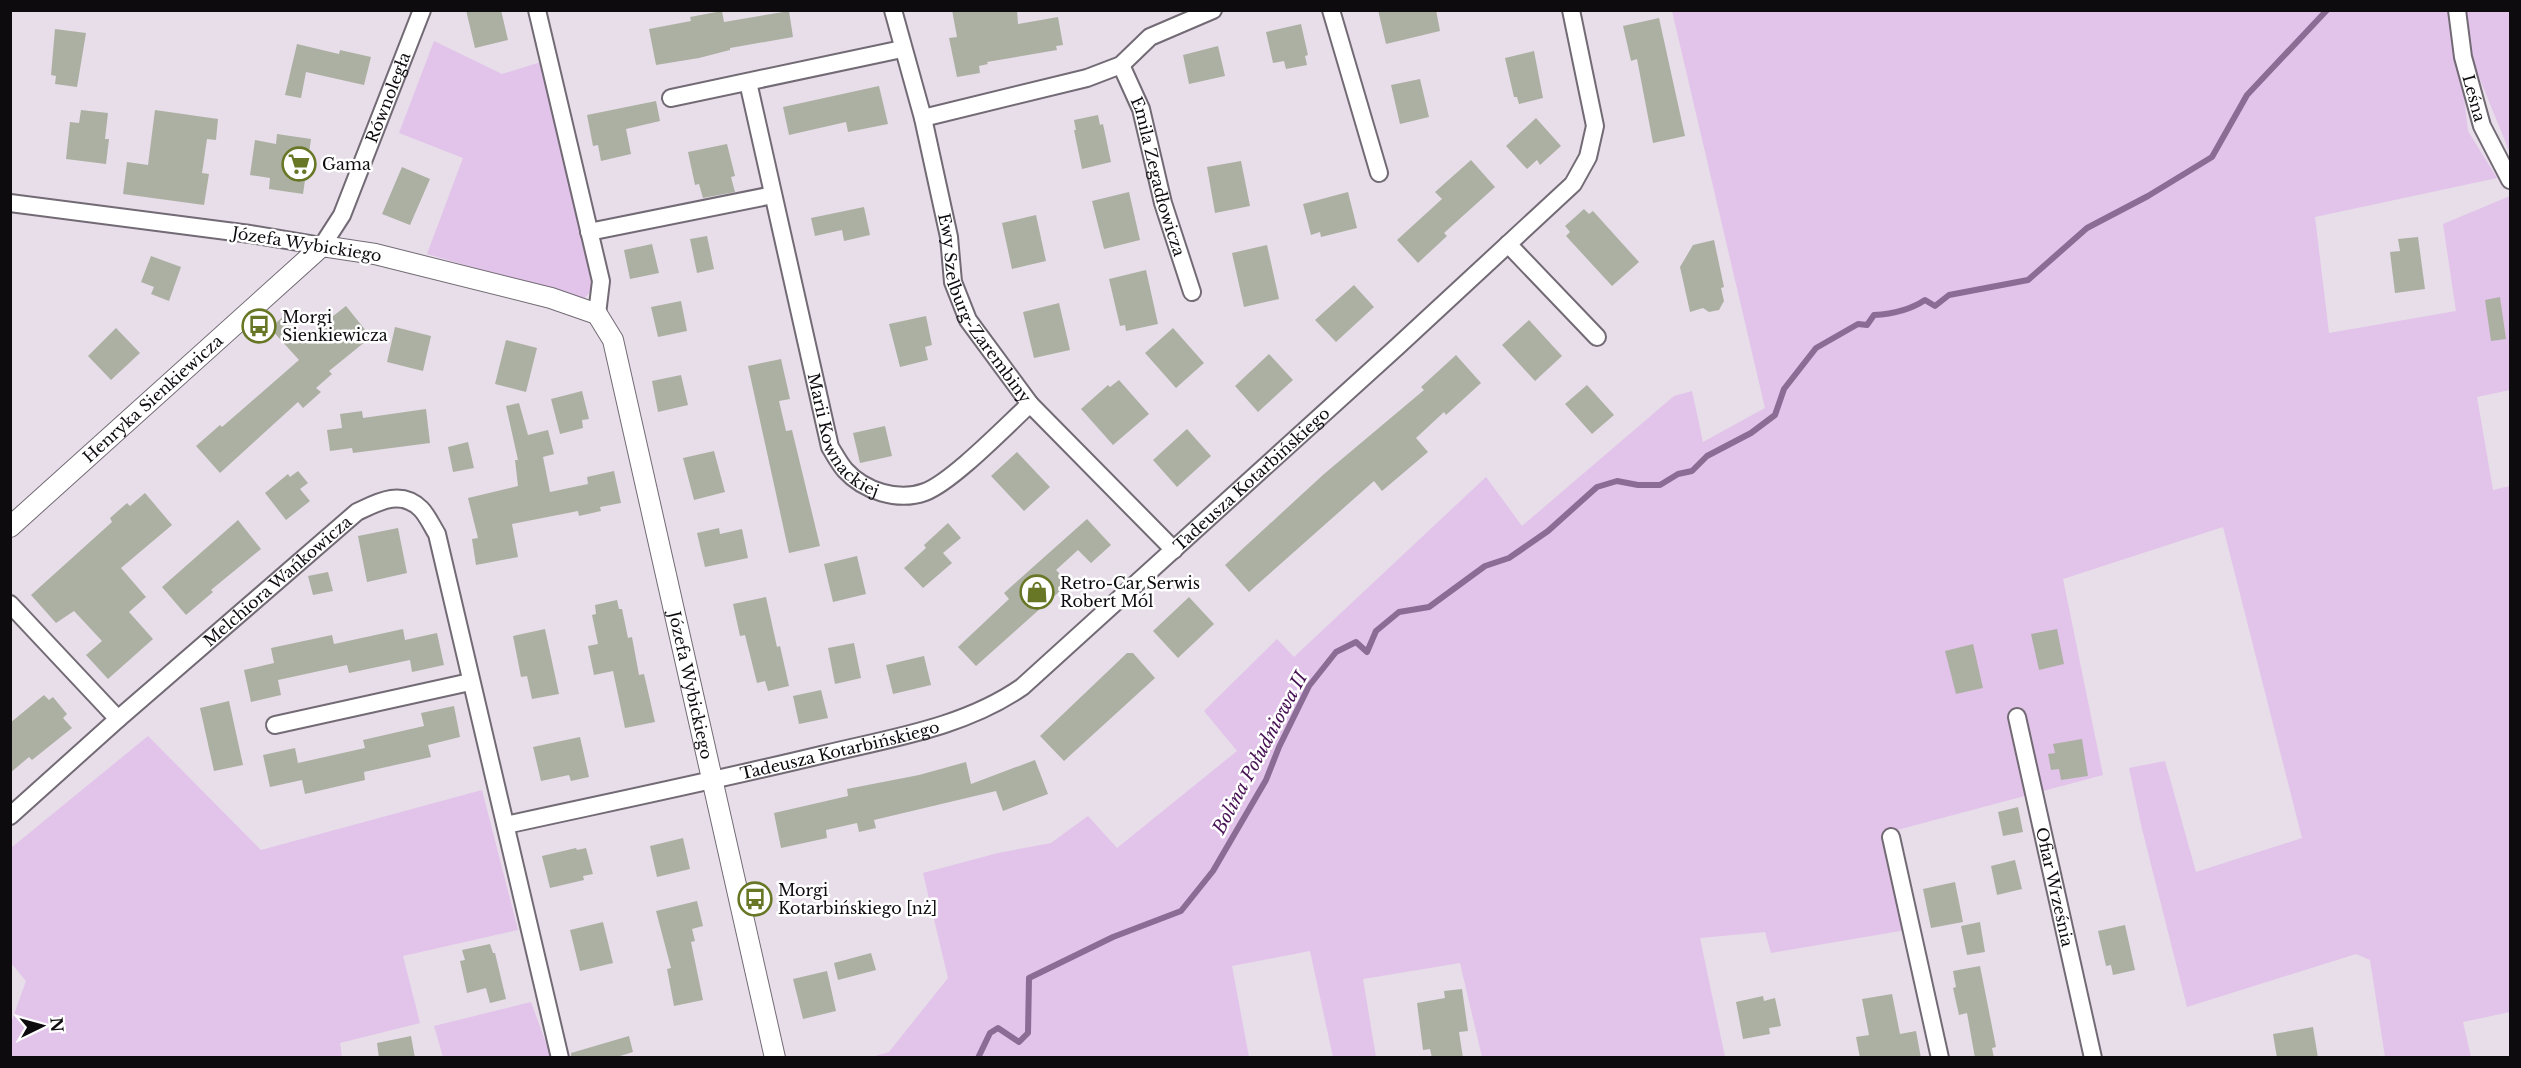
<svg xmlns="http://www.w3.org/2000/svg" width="2521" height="1068" viewBox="0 0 2521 1068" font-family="'Libre Baskerville',serif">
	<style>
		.green { fill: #e2c3ea }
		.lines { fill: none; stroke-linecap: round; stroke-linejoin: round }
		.stream { stroke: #8b6c94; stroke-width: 6 }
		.building { fill: #acb0a3 }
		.minor-casing { stroke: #726a74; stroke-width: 20 }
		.tertiary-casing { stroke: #726a74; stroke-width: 22 }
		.minor { stroke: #fff; stroke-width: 16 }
		.tertiary { stroke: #fff; stroke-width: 20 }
		.labels { text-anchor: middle; stroke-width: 5; stroke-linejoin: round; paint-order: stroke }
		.street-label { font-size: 16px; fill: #0e0b0f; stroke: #fff }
		.poi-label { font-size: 16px; fill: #0e0b0f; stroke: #fff; text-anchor: start }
		.water-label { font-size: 18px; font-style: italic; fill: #481355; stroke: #fff }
	</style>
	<rect width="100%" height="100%" fill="#e7dee9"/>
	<path class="green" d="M1672,11h782l14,120 29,47 -182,39 14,116 127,-22 -13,-87 67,-28v194l-33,7 16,93 17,-4v526l-47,10 8,35h-86l-15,-97 -14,-6 -169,53 -45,-178 -13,-61 36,-7 31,111 106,-34 -79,-311 -160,52 40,196 -206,55 21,98 -147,25 -6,-21 -65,6 25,119h-243l-22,-94 -97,16 13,78h-43l-23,-106 -78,15 17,91 -381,1 21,-6 59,-74 -25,-105 75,-20 53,-10 37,-27 29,32 120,-97 -33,-40 73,-72 17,18 192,-180 36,49 152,-130 18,-5 11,51 62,-34z
		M2464,11h46v142l-40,-98z
		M434,41l68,33 42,-13 51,225 -11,13 -157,-45 36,-96 -64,-25z
		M148,736l113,114 221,-60 36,140 -115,26 17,67 -80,20 2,14h-331v-34l15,-42 -15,-18v-115z
		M531,1002l20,55h-108l-9,-31z"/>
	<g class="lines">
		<path class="stream" d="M978,1058l12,-25 8,-5 21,14 9,-9 1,-55 84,-41 68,-26 32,-40 53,-91 13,-33 30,-61 27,-34 20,-10 11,10 9,-21 23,-19 30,-5 56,-41 24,-8 39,-27 49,-44 20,-6 21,4h22l18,-11 14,-3 15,-15 44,-23 24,-18 9,-26 32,-41 42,-24 9,1 7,-10c19,-1 36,-5 51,-15l10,6 14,-11 79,-15 59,-52 61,-32 64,-39 35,-62 80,-85"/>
	</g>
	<path class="building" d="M466,10h35l7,30 -33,8z
		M952,10h65l1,14 40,-7 5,28 -7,1 1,4 -70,12 1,2 -9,2 1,7 -23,4 -8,-39 8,-1z
		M1378,10h58l4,21 -54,13z
		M722,11l2,11 65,-11 4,26 -63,11v2l-31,8 -43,7 -7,-36 42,-8 -1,-4z
		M1659,18l26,118 -32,7 -16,-84 -6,2 -8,-35z
		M1301,24l7,31 -3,1 2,9 -21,4 -2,-8 -11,2 -7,-31z
		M55,29l31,4 -9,54 -22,-3 1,-8 -5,-1z
		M297,44l42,10 1,-4 31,7 -7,28 -58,-13 -5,26 -16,-3z
		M1218,46l7,30 -36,8 -6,-29z
		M1534,51l9,47 -24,6 -2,-7h-3l-9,-39z
		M1420,79l9,38 -29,7 -9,-39z
		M879,86l9,38 -40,8 -2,-10 -57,13 -6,-28z
		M656,101l4,20 -34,8 5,25 -30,7 -3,-16 -5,1 -6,-31z
		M81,110l27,3 -3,26h4l-3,25 -40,-5 4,-37 9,1z
		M155,110l63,9 -2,21 -9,-1 -5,34 7,1 -5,31 -81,-11 4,-32 21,3z
		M1098,115l2,10 3,-1 8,38 -29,7 -8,-39h2l-2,-10z
		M1536,118l25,28 -21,19 -3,-5 -10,9 -21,-23z
		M277,134l34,5 -8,55 -34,-5 1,-11 -20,-3 5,-35 21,4z
		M727,144l8,32 -4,1 4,15 -32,6 -4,-14 -4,1 -7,-33z
		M1471,160l24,27 -51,46 3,3 -29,27 -21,-23 45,-41 -7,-7z
		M1241,161l9,45 -35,7 -8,-46z
		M402,167l28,12 -20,46 -28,-11z
		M1129,192l11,48 -36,9 -12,-48z
		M1348,192l9,36 -36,9 -1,-5 -9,3 -8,-31z
		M864,207l6,28 -26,6 -2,-11 -27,6 -4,-18z
		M1584,209l5,5 4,-3 46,51 -27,24 -46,-50 4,-4 -5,-6z
		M1036,215l10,46 -34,8 -10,-46z
		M707,236l7,33 -17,4 -7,-34z
		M2418,237l7,52 -30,4 -5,-41 10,-1 -2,-12z
		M1714,240l10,47 -3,1 3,13 -5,9 -10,2 -6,-4 -13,4 -10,-45 13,-22z
		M652,244l7,29 -29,6 -6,-29z
		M1267,245l12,54 -35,8 -12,-54z
		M151,256l30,11 -12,34 -18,-7 3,-7 -13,-5z
		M1146,270l12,54 -32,7 -1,-6 -5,1 -11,-47z
		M1354,285l20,22 -38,35 -21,-22z
		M2500,297l6,42 -15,2 -6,-41z
		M681,301l6,30 -29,6 -7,-30z
		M1059,303l11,47 -36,8 -11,-46z
		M346,306l25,31 -42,34 3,3 -16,14 5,4 -18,16 -5,-6 -78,71 -24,-27 24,-21 2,2 77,-67 -29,-32 15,-13 20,23z
		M926,316l6,29 -7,2 3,13 -28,7 -11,-43z
		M1529,320l33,36 -27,25 -33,-36z
		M395,327l36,9 -8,35 -36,-9z
		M116,328l24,25 -29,27 -23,-24z
		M1173,328l31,35 -28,25 -31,-35z
		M506,340l31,8 -11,44 -31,-8z
		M1269,354l24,26 -35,32 -23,-26z
		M1456,355l25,28 -35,32 -2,-3 -28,26 12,14 -46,39 -8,-10 -125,111 -24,-27 99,-91 100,-84 -3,-3z
		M781,359l9,40 -11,2 7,30 6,-1 28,116 -31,7 -41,-187z
		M681,375l7,30 -30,7 -6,-31z
		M1119,380l30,34 -36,31 -32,-36 27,-24 2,2z
		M1587,385l27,30 -22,19 -27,-30z
		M582,391l7,28 -7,1 1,8 -23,6 -9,-35z
		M519,403l9,32 20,-5 6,24 -11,3 7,35 38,-8 -1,-7 27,-6 7,32 -21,4 1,4 -22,5 -1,-5 -66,13 6,33 -42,8 -4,-26 6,-1 -10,-40 50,-12 -3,-26h3l-12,-54z
		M426,409l4,34 -77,10 -1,-5 -22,3 -3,-21 15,-2 -2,-14 22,-3 1,7z
		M885,426l7,30 -32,7 -7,-30z
		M1187,429l24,27 -34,31 -24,-27z
		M468,442l6,26 -21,4 -5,-25z
		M714,451l11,41 -31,8 -11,-42z
		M1017,452l33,35 -26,24 -33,-35z
		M298,471l10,12 -8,6 10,12 -24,19 -21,-27 23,-19 2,3z
		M145,493l27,32 -51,43 25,29 -17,15 24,27 -45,40 -22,-24 16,-14 -28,-30 -18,12 -25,-28 81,-73 -2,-4 17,-15 3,3z
		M1087,519l24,26 -20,18 -13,-13 -22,20 13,13 -93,83 -18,-19 51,-48 -5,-6z
		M238,520l23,29 -50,41 2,2 -27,23 -24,-28z
		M948,523l13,15 -18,15 9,10 -29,25 -19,-20 22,-20 -2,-3z
		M398,528l9,45 -40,9 -9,-46z
		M719,528l1,6 22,-5 6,29 -43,9 -8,-34z
		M857,556l9,38 -33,8 -9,-38z
		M328,572l5,19 -20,4 -5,-19z
		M766,597l11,50 3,-1 9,40 -21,5 -3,-10 -8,2 -12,-48 -5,1 -7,-32z
		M1189,597l25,27 -36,34 -25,-27z
		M617,600l2,9h3l6,29 4,-1 7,38 5,-1 11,48 -30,6 -12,-57 -19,4 -6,-29 10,-2 -6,-29 4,-1 -1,-9z
		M403,629l2,11 32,-7 7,32 -32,7 -2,-12 -61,13 -2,-8 -69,15 3,15 -30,7 -7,-32 30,-7 -3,-15 61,-13 2,9z
		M545,629l14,65 -27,5 -5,-23 -6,1 -8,-41z
		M2057,629l7,35 -25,6 -8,-36z
		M854,643l7,35 -26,6 -7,-36z
		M1973,644l10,44 -27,6 -11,-43z
		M1127,653h6l22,25 -91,83 -24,-25z
		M924,656l7,29 -38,9 -7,-29z
		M821,690l7,28 -29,6 -6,-28z
		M44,695l5,5 4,-3 14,17 -4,4 9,10 -40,32 -3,-3 -19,16v-50z
		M229,701l14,64 -29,6 -14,-63z
		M454,706l6,31 -32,8 3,12 -67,15 1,8 -60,14 -3,-14 -32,7 -7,-32 32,-7 3,15 67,-15 -2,-8 61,-14 -3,-13z
		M580,737l9,40 -18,4 -2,-6 -28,6 -8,-34z
		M2082,739l6,37 -27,4 -2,-11 -8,1 -3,-16 7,-1 -2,-9z
		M1035,760l13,34 -45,17 -7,-20 -122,29 2,8 -17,4 -2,-9 -31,7 1,8 -46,10 -7,-35 74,-17 -1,-7 72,-14 47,-13 5,22z
		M2018,807l5,25 -20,4 -5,-24z
		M683,838l7,31 -33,8 -7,-31z
		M576,848l1,2 9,-2 7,26 -10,2 1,4 -34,8 -8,-32z
		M2015,860l7,29 -25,6 -6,-29z
		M1955,882l8,40 -32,6 -8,-39z
		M697,901l6,25 -11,3 3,12 -4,1 12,58 -29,6 -7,-37 4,-1 -15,-57z
		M603,922l10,41 -33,8 -10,-41z
		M1980,922l5,30 -18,3 -6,-29z
		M2125,925l10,45 -22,5 -2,-10 -5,1 -8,-35z
		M490,944l3,9h2l11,46 -16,4 -4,-15 -19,5 -7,-32 5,-1 -3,-10z
		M871,953l5,17 -38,10 -4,-17z
		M1980,966l16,81 -4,1 2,10h-19l-8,-45 -8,2 -6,-27 3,-1 -3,-16z
		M827,971l9,40 -33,8 -10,-40z
		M1462,989l6,42 -9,1 4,26h-31l-2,-9 -7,1 -6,-47 28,-5 -1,-7z
		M1892,994l8,40 16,-3 5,27h-61l-4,-21 13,-2 -7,-36z
		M1763,996l1,5 11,-3 6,28 -12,2 1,6 -27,5 -7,-37z
		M2313,1027l5,31h-41l-4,-24z
		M411,1036l4,22h-36l-2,-15z
		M629,1036l4,16 -19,6h-43v-5z"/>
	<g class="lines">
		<g class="minor-casing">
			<g id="minor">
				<path d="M537,10l64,271 -4,33"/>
				<path id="s1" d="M893,10l30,108 26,119 4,45 15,38 62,84 144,146"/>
				<path d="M1331,10l48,163"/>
				<path id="s2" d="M2457,10l6,47 19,69 28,54"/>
				<path id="s3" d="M1121,65l20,44 22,94 29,89"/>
				<path id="s4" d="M748,82l82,365c5,8 9,16 15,23 19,21 53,32 80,22 27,-10 81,-66 105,-88"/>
				<path d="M671,98l231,-49"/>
				<path d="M923,118l164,-40 34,-13 29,-28 63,-27"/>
				<path id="s5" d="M10,203l240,31 72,12 20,-31 80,-205"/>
				<path d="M589,232l184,-37"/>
				<path d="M1508,244l89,93"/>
				<path d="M10,604l108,115"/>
				<path id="s6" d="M2017,717l76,341"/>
				<path d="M275,725l195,-43"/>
				<path id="s7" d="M10,816l108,-97 239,-207c21,-10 44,-23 64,-3 6,6 11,17 16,25l123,524"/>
				<path id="s8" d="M506,825c105,-23 211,-45 315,-70 69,-17 142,-27 201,-68l376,-341 175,-162 15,-27 7,-31 -24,-116"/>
				<path d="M1891,837l49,221"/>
			</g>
		</g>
		<g class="tertiary-casing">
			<g id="tertiary">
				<path id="s9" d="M10,527l312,-281 53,8 176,44 46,16 16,26 162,718"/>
			</g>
		</g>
		<use href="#minor" class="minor"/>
		<use href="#tertiary" class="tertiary"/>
	</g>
	<defs>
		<g id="supermarket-ring" transform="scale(1.725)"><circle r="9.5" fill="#fff" stroke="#677725" stroke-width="1.5"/><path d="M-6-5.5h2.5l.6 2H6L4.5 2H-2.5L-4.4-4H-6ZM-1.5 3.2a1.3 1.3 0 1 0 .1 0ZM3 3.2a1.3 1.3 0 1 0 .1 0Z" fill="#677725"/></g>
		<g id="bus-ring" transform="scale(1.725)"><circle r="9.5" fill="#fff" stroke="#677725" stroke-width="1.5"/><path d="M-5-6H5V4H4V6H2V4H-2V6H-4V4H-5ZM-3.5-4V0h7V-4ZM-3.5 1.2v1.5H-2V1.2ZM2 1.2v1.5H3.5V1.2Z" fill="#677725"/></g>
		<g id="shop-ring" transform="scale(1.725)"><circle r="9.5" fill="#fff" stroke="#677725" stroke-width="1.5"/><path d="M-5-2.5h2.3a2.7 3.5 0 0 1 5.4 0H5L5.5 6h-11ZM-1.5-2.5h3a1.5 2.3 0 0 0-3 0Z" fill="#677725"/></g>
	</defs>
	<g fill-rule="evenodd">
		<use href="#supermarket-ring" x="299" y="164"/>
		<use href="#bus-ring" x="259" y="326"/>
		<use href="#shop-ring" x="1037" y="592"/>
		<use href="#bus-ring" x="755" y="899"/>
	</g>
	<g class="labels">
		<g class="street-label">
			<text dy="6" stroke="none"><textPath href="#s5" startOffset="478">Równoległa</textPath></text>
			<text dy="6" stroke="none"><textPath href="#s2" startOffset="90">Leśna</textPath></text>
			<text dy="6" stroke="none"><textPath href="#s3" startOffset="118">Emila Zegadłowicza</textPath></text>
			<text transform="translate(307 244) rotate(9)" y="6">Józefa Wybickiego</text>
			<text dy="6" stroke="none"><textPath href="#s1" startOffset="315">Ewy Szelburg-Zarembiny</textPath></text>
			<text dy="6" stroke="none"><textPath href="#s9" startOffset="192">Henryka Sienkiewicza</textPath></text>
			<text dy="6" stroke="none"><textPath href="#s4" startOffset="370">Marii Kownackiej</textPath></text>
			<text dy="6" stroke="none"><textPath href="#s8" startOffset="846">Tadeusza Kotarbińskiego</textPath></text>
			<text dy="6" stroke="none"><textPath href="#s7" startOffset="356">Melchiora Wańkowicza</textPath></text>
			<text dy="6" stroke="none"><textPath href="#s9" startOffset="1088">Józefa Wybickiego</textPath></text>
			<text dy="6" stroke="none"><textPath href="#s8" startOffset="342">Tadeusza Kotarbińskiego</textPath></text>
			<text dy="6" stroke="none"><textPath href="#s6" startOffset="174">Ofiar Września</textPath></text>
		</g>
		<g class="poi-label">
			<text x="322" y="170">Gama</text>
			<text x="282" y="323">Morgi<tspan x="282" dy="18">Sienkiewicza</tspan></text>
			<text x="1060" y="589">Retro-Car Serwis<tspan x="1060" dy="18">Robert Mól</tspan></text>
			<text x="778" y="896">Morgi<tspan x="778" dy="18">Kotarbińskiego [nż]</tspan></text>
		</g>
		<g class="water-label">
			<text transform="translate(1260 753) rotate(-62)" y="6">Bolina Południowa II</text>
		</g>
	</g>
	<rect width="2521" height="1068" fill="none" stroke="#0e0b0f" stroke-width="24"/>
	<g transform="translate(42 1026) rotate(85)" stroke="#ffffff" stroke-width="4.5" paint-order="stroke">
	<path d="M0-4.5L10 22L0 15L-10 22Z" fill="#0e0b0f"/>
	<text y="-9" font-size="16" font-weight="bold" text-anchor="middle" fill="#0e0b0f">N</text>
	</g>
</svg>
